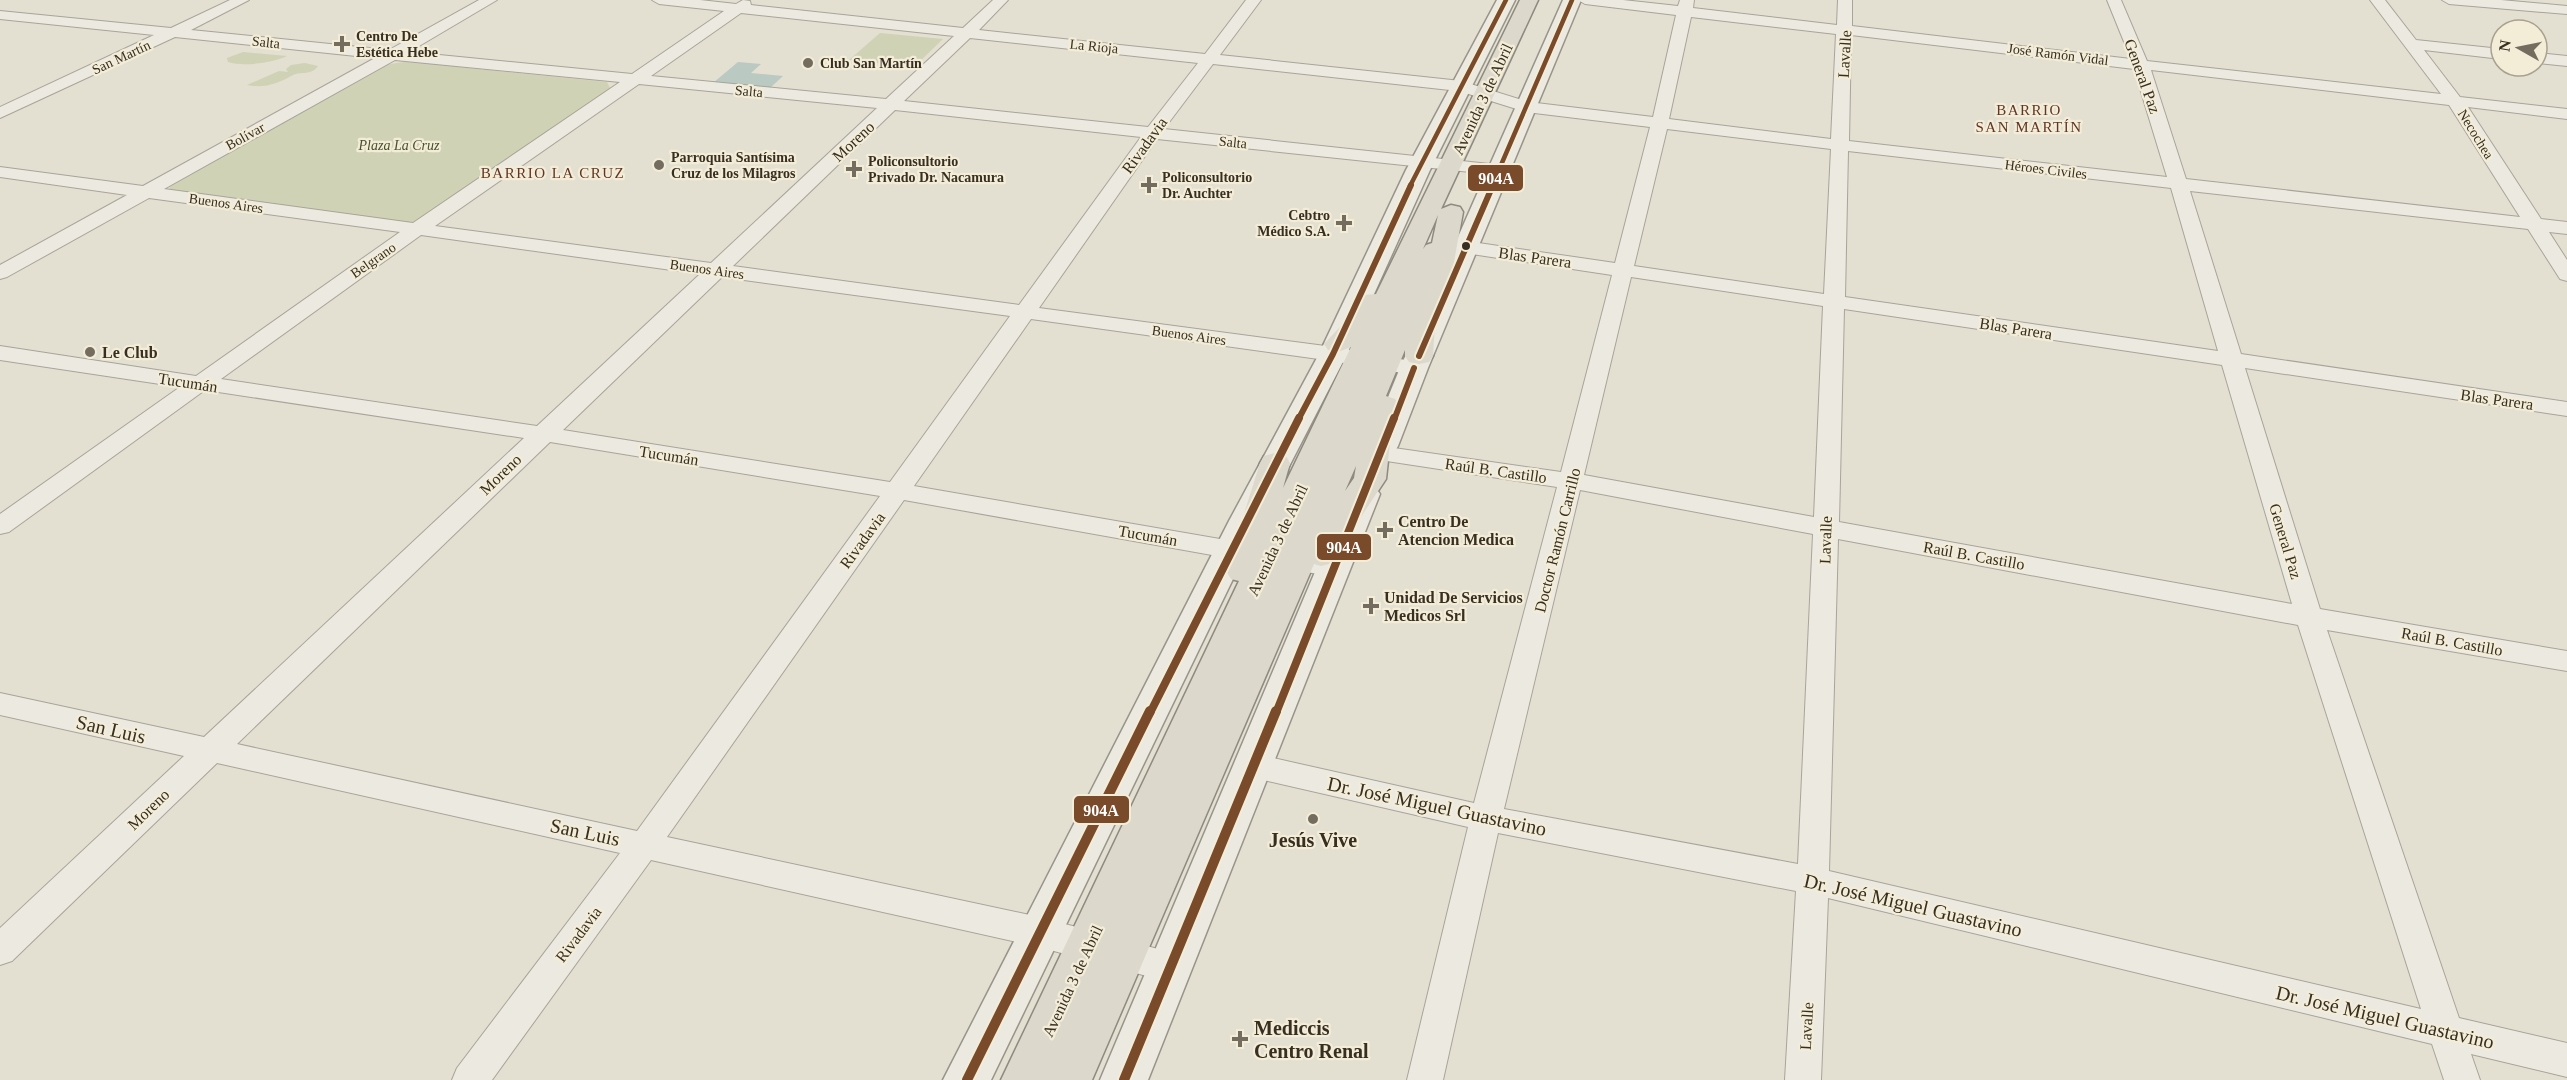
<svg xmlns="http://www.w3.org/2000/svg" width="2567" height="1080" viewBox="0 0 2567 1080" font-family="Georgia,serif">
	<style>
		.green { fill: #d0d2b5 }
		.water { fill: #bac9c2 }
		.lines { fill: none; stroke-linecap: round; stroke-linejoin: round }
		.minor-casing { stroke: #a9a499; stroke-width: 2 }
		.secondary-casing { stroke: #999489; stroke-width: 3 }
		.trunk-casing { stroke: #8e8a80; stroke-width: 3 }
		.minor { fill: #ece9e1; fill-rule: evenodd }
		.secondary { fill: #ece9e1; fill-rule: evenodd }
		.trunk { fill: #dcd8cb; fill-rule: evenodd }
		.bus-1-far3-casing { stroke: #f3edd8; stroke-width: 8 }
		.bus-1-far2-casing { stroke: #f3edd8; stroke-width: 10 }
		.bus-1-far1-casing { stroke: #f3edd8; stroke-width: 12 }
		.bus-1-casing { stroke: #f3edd8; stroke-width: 14 }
		.bus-1-far3 { stroke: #7a4b2a; stroke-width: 4.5 }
		.bus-1-far2 { stroke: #7a4b2a; stroke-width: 6 }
		.bus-1-far1 { stroke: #7a4b2a; stroke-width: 8 }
		.bus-1 { stroke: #7a4b2a; stroke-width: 10 }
		.poi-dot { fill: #746c5f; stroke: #f3edd8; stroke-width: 2 }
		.bus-dot { fill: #382e21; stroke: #f3edd8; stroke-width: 2 }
		.labels { text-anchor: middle; stroke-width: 4.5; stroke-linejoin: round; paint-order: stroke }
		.far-poi-label { font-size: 14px; font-weight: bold; fill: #382e21; stroke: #f3edd8; text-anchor: start }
		.far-street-label { font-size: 14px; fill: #382e21; stroke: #f3edd8 }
		.far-park-label { font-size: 14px; font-style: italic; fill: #45522a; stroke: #f3edd8 }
		.far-neighbourhood-label { font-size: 15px; letter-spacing: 1.5px; fill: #613525; stroke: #f3edd8 }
		.street-label { font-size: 16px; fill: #382e21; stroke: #f3edd8 }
		.poi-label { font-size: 16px; font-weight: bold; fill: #382e21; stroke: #f3edd8; text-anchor: start }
		.near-street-label { font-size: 20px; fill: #382e21; stroke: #f3edd8 }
		.near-poi-label { font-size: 20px; font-weight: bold; fill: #382e21; stroke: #f3edd8 }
		.line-badge { stroke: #f3edd8; stroke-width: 2 }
		.badge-label { font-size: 16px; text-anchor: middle; font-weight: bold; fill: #fff }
	</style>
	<rect width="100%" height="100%" fill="#e3dfd1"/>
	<path class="green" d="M880,33l63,6 -29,28 -65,-7z
		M243,52l44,4c-15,7 -44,11 -59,6l-1,-4z
		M404,62c19,1 36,0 54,3l1,2 148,15 5,10 -181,126 -30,7 -233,-33 4,-11 211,-116z
		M305,63l13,3c-7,10 -17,5 -25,9 -14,8 -29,14 -46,10l32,-14 9,1 -2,-3 5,-4z"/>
	<path class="water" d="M738,62l23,2 -10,9 32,3 -13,12 -57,-5z"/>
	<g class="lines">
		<g class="minor-casing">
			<path id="minor" d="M230,0h19l-58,30 198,20 90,-50h18l-88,52 223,22 92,-63 -65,-7 -7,-4h48l36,4 7,-4 7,1 1,4 212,23 30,-28h15l-29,30 226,24 41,-54h15l-41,55 241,26 67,21 125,15 23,-102 -91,-11 -7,-4h45l55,6 2,-6h14l-1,8 144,17 1,-25h14v26l279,33 -24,-59h14l26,61 294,33 -71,-94h15l31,40 85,9v10l-77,-9 36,47 107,12v10l-99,-12 73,112 26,3v12l-18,-2 18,28v21l-7,-2 -32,-50 -338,-38 51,163 326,48v14l-322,-48 75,241 247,42v20l-240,-41 132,388 108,25v34l-96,-23 9,26h-36l-12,-36 -604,-146 -7,182h-36l11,-189 -298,-58 -55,247h-36l61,-253 -213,-49 -11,-4 -4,-8 4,-8 11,-4 219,49 83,-316 -177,-27 -8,-2 -4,-5 4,-5 8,-2 181,26 51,-197 -147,-22 -7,-2 -3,-4 3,-4 7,-2 150,22 35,-136 -124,-15 -67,-21 -246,-27 -49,65 335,36 6,1 3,4 -3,4 -6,1 -342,-36 -118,169 294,39 89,16 3,5 -3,5 -8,2 -81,-14 -302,-42 -117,167 421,73 9,3 4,6 -4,6 -9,3 -431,-77 -237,337 372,80 130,35 12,4 5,11 -5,11 -12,4 -130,-35 -388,-87 -159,220h-40l5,-12 163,-215 -403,-90 -205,198 -12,4v-37l184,-172 -184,-41v-22l204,44 320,-299 -319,-48 -196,142 -9,2v-20l180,-127 -180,-27v-14l196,30 204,-144 -251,-34 -142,79 -7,2v-14l127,-70 -127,-18v-10l143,19 232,-128 -200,-21 -175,81v-11l154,-72 -154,-16v-8l171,17zM741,13l213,23 -68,63 -235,-23zM1691,17l145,17 -5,105 -162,-20zM1851,35l283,34 33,108 -318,-36zM970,38l228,25 -50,64 -244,-26zM395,60l225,22 -207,141 -249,-34zM2151,70l298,35 71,112 -334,-38zM639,84l238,24 -166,155 -276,-37zM895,110l246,27 -122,168 -286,-39zM1667,129l164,20 -7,145 -190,-28zM1848,151l323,37 47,163 -373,-54zM421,235l279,39 -163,152 -316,-47zM722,277l288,39 -120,166 -327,-52zM1631,277l192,29 -9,211 -230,-42zM1844,309l378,56 70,239 -453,-82zM550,442l330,54 -243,335 -400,-87zM1580,490l233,44 -15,330 -294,-55zM1838,539l460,86 123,384 -592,-138z
				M2442,0h59l66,6v8l-118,-10z
				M2537,53l30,3v10l-30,-3z"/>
		</g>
		<g class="secondary-casing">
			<path id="secondary" d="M1497,0h18l-85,170 -83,184 -86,167 -270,559h-48l286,-559 90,-167 87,-184z
				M1563,0h18l-153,368 -30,78 -4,7 -11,2 -11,-2 -4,-7 32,-78z
				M1364,484l11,3 5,7 -232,586h-48l248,-586 5,-7z"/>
		</g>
		<g class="trunk-casing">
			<path id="trunk" d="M1520,0h18l-97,209 10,-4 9,2 3,5 -11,61 -17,51 -2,32 -4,6 -10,2 -10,-2 -4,-6v-6l-19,46 9,3 5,6 -8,19 -6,55 -41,62 -12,22 -12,3 -7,-2 -222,516h-91l238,-499 -8,-2 -5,-8 34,-108 4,-7 11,-3 11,3 4,7 -7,25 68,-141 -13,5 -10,-2 -4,-6 29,-31 11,-18 12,-1zM1438,215l-6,28 -6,2 -3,4zM1356,466l-2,12 -9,13z"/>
		</g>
		<use href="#minor" class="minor"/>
		<use href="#secondary" class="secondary"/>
		<use href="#trunk" class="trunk"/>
		<g class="bus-1-far3-casing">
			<path id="bus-1-far3" d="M1410,186l96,-186
				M1492,186l80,-186"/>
		</g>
		<g class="bus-1-far2-casing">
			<path id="bus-1-far2" d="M1419,356l74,-171
				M1298,420l35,-66 78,-169
				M1394,420l20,-52"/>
		</g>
		<g class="bus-1-far1-casing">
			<path id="bus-1-far1" d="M1150,713l149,-295
				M1276,713l118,-295"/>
		</g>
		<g class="bus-1-casing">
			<path id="bus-1" d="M967,1080l183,-369
				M1124,1080l152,-369"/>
		</g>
		<use href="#bus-1-far3" class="bus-1-far3"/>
		<use href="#bus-1-far2" class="bus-1-far2"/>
		<use href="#bus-1-far1" class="bus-1-far1"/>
		<use href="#bus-1" class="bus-1"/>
	</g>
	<g class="poi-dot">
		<path d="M339 35h6v6h6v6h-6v6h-6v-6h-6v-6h6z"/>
		<circle cx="808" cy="63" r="6"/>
		<circle cx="659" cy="165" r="6"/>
		<path d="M851 160h6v6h6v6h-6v6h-6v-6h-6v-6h6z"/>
		<path d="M1146 176h6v6h6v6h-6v6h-6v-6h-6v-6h6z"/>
		<path d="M1341 214h6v6h6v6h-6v6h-6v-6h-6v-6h6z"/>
		<circle cx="90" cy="352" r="6"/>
		<path d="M1382 521h6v6h6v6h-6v6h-6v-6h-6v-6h6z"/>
		<path d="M1368 597h6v6h6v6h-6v6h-6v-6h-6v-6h6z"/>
		<circle cx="1313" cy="819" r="6"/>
		<path d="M1237 1030h6v6h6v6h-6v6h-6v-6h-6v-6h6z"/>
	</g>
	<circle class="bus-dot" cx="1466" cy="246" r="5"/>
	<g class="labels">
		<g class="far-poi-label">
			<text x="356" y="41">Centro De<tspan x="356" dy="16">Estética Hebe</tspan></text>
			<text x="820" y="68">Club San Martín</text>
			<text x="671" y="162">Parroquia Santísima<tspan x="671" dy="16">Cruz de los Milagros</tspan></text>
			<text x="868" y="166">Policonsultorio<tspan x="868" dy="16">Privado Dr. Nacamura</tspan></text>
			<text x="1162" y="182">Policonsultorio<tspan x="1162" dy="16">Dr. Auchter</tspan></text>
			<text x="1330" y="220" text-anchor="end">Cebtro<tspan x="1330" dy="16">Médico S.A.</tspan></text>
		</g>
		<g class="far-street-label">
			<text transform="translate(266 42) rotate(6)" y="5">Salta</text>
			<text transform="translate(1094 46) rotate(6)" y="5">La Rioja</text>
			<text transform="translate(2058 54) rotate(7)" y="5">José Ramón Vidal</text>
			<text transform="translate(121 57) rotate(-25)" y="5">San Martín</text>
			<text transform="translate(749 91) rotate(5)" y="5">Salta</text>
			<text transform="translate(2476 134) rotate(58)" y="5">Necochea</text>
			<text transform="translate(245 136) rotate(-29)" y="5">Bolívar</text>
			<text transform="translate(1233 142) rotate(6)" y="5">Salta</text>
			<text transform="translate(2046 169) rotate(7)" y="5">Héroes Civiles</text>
			<text transform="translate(226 203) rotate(8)" y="5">Buenos Aires</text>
			<text transform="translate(373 260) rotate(-35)" y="5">Belgrano</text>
			<text transform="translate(707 269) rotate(8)" y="5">Buenos Aires</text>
			<text transform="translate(1189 335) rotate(8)" y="5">Buenos Aires</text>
		</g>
		<g class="far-park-label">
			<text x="399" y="150">Plaza La Cruz</text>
		</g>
		<g class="far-neighbourhood-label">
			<text x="2029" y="115">BARRIO<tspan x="2029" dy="17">SAN MARTÍN</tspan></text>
			<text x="553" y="178">BARRIO LA CRUZ</text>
		</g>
		<g class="street-label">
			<text transform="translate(1844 54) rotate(-87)" y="6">Lavalle</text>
			<text transform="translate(2143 76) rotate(70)" y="6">General Paz</text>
			<text transform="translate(1482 99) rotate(-65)" y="6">Avenida 3 de Abril</text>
			<text transform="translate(853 141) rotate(-43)" y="6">Moreno</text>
			<text transform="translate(1144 145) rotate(-54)" y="6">Rivadavia</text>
			<text transform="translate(1535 257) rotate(8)" y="6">Blas Parera</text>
			<text transform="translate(2016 328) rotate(9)" y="6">Blas Parera</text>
			<text transform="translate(188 382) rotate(9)" y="6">Tucumán</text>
			<text transform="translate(2497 399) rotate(8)" y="6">Blas Parera</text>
			<text transform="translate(669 455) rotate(9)" y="6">Tucumán</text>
			<text transform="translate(1496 470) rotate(8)" y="6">Raúl B. Castillo</text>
			<text transform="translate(500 474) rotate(-44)" y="6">Moreno</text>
			<text transform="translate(1148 535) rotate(10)" y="6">Tucumán</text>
			<text transform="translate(862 540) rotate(-54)" y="6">Rivadavia</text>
			<text transform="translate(1277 540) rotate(-65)" y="6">Avenida 3 de Abril</text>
			<text transform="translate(1557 540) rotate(-76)" y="6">Doctor Ramón Carrillo</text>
			<text transform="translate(1825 540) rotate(-88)" y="6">Lavalle</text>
			<text transform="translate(2286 541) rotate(73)" y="6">General Paz</text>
			<text transform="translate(1974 555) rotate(10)" y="6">Raúl B. Castillo</text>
			<text transform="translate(2452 641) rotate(10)" y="6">Raúl B. Castillo</text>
			<text transform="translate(148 809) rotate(-44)" y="6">Moreno</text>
			<text transform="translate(578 934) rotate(-53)" y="6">Rivadavia</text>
			<text transform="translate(1072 981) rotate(-65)" y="6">Avenida 3 de Abril</text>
			<text transform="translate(1806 1026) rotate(-87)" y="6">Lavalle</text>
		</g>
		<g class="poi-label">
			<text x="102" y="358">Le Club</text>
			<text x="1398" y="527">Centro De<tspan x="1398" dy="18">Atencion Medica</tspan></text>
			<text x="1384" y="603">Unidad De Servicios<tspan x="1384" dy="18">Medicos Srl</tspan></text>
		</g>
		<g class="near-street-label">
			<text transform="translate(111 729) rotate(13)" y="7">San Luis</text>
			<text transform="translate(1437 806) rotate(12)" y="7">Dr. José Miguel Guastavino</text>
			<text transform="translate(585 832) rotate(12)" y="7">San Luis</text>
			<text transform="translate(1913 905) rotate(13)" y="7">Dr. José Miguel Guastavino</text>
			<text transform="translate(2385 1017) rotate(13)" y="7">Dr. José Miguel Guastavino</text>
		</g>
		<g class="near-poi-label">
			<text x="1313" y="847">Jesús Vive</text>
			<text x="1254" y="1035" text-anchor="start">Mediccis<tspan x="1254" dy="23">Centro Renal</tspan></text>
		</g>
	</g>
	<g class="line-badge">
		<rect x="1467" y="164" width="57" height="28" rx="6" fill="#7a4b2a"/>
		<rect x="1316" y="533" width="56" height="28" rx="6" fill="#7a4b2a"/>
		<rect x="1073" y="795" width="57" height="29" rx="6" fill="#7a4b2a"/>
	</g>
	<g class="badge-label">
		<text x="1496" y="184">904A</text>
		<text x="1344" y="553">904A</text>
		<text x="1101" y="816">904A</text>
	</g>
	<g transform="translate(2519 48) rotate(279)"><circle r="28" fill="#f3edd8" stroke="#a8a18f" stroke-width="1.5"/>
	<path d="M0-4.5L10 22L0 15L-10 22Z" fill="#746c5f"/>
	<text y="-9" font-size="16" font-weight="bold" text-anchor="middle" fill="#382e21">N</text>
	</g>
</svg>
